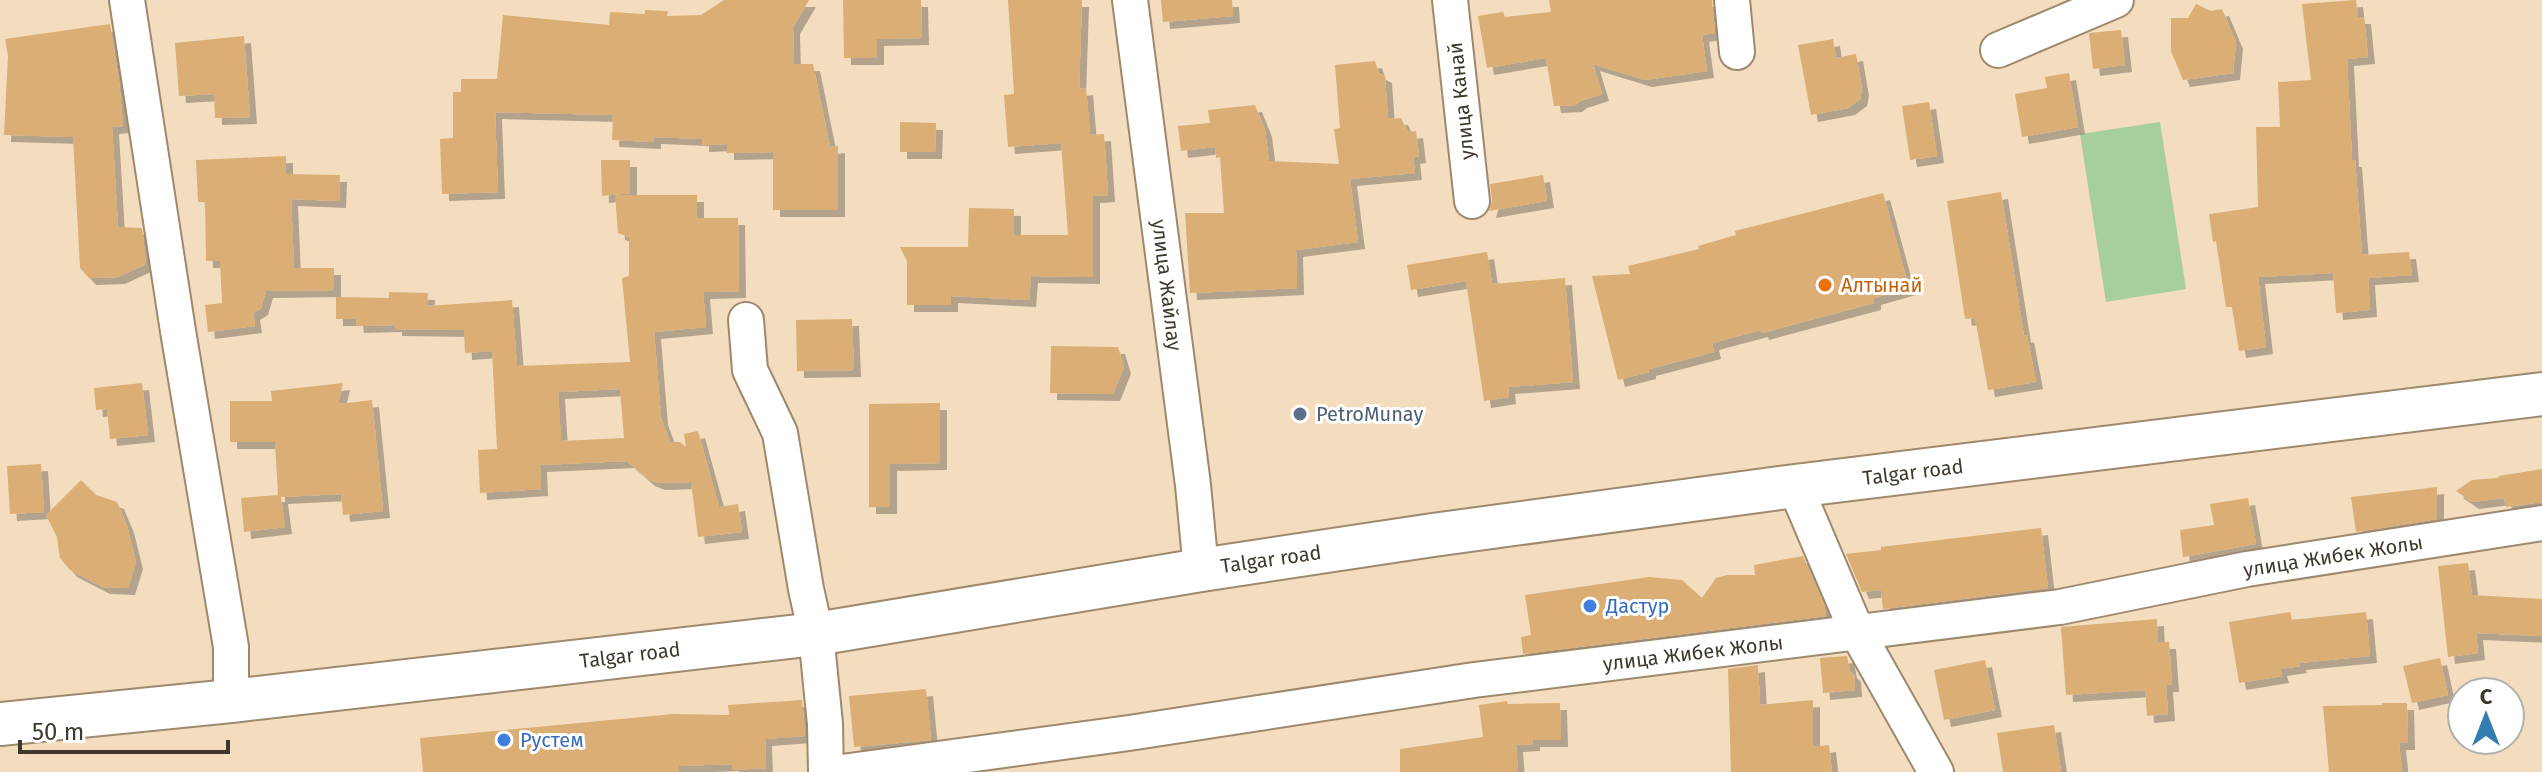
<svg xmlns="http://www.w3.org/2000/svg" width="2542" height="772" viewBox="0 0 2542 772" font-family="'Fira Sans',sans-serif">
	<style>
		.green { fill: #a6cf9d }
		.building { fill: #daae74; fill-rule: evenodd; filter: url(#shadow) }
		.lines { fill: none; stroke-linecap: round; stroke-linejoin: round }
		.minor-casing { stroke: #9e896d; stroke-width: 38 }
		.major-casing { stroke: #9e896d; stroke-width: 46 }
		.minor { stroke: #fff; stroke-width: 34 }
		.major { stroke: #fff; stroke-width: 42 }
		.food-dot { fill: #e8710a; stroke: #fff; stroke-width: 3 }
		.service-dot { fill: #5c6f8a; stroke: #fff; stroke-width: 3 }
		.shop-dot { fill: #3f7fe0; stroke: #fff; stroke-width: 3 }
		.labels { text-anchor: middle; stroke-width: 6; stroke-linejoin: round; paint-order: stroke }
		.street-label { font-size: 20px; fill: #41382c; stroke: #fff }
		.food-label { font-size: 20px; fill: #c56008; stroke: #fff; text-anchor: start }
		.service-label { font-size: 20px; fill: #4e5e75; stroke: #fff; text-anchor: start }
		.shop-label { font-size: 20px; fill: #366cbe; stroke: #fff; text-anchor: start }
	</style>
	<defs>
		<filter id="shadow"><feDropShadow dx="7" dy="7" stdDeviation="0" flood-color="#0004"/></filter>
	</defs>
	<rect width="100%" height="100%" fill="#f4ddbf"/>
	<path class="green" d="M2160,122l26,167 -80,13 -26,-168z"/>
	<path class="building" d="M724,0h85l-16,27 1,37h19l17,83 8,-1v64h-65v-58l-46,1v-9l-25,1v-6l-48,-2v5l-42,-2 1,-25 -118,-3 3,80 -56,2 -2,-55 13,-1v-46h8v-13h36l6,-64 106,10 1,-13 35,2v-4l23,1 -1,5 34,-1z
		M843,0h78l1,38 -45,1v19h-33z
		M1008,0h74l-3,89 7,-1 4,47 14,-1 4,61 -15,1v81l-62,-1 -2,24 -78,-4v9h-44v-44l-7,-14h68l1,-39 45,1v26h54l-7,-92 -53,4 -4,-52 10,-1z
		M1161,0h71l1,16 -70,6z
		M1549,0h163l3,33 -13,2 5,36 -62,9 -52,-16 9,30 -22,7 -5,4 -21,1 -8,-48 -59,10 -9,-52 25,-4 2,5 46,-5z
		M2356,0l2,17h6l4,40 -21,2 5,101h3l7,95 47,-3 3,23 -44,3 2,32 -34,3 -3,-40 -75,4 8,70 -27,4 -7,-44h-6l-10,-66 -3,1 -4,-28 49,-7 -2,-80h24l-2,-45 33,-2 -9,-76z
		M2196,4l15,7 11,-2 14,33 -3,31 -50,7 -12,-29v-33h17z
		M110,24l9,57 4,45 -11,1 6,100 24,1 4,36 -28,13 -29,1 -9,-10 -7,-131 -69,-2 4,-79 -3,-17z
		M2121,30l4,35 -32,4 -4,-36z
		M244,36l6,81 -35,1 -1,-24 -35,2 -4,-53z
		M1833,39l3,19 20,-4 6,35 -2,10 -12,9 -37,7 -13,-70z
		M1375,61l4,12 6,3 3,43 13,-1 7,14 8,-1 3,25 -6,1 2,16 -65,6 8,63 -62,8 1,38 -107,5 -5,-80h39l-4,-56 -4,1 -1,-11 -34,4 -3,-25 32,-3 -2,-13 47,-5 10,25 4,31 70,3 -5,-35 6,-1 -5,-63z
		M2069,73l9,54 -56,10 -7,-43 32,-6 -2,-11z
		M1929,102l8,54 -27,4 -8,-54z
		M900,122l36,1 -1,29h-35z
		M286,156v18l54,1 -1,26 -48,-2 3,69h40v22l-68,1 -5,17 -8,5 2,13 -47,6 -3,-27 17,-2 -2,-42h-14l-1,-59h-7l-2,-42z
		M601,160h29v33l-28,3z
		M1543,175l4,26 -58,10 3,-11 -2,-16z
		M2001,192l23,144 3,-1 9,47 -48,8 -13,-72 -10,1 -18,-118z
		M1883,193l26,95 -35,10v5l-112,30 -1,-3 -49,13 2,9 -65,17v3l-31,8 -26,-104 38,-2 -2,-8 71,-17 -1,-3 38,-11 -1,-4z
		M615,195h82v23h41l1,73 -36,1 3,35 -52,5 7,86 9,24h10l6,5 -2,-13 14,-3 21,76 19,-3 4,28 -44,5 -7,-55 -33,1 -10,-4 -21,-18 -87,4 1,24 -61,4 -2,-43 19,-1 -5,-98 -27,2 -1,-23 -69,-1v-4l-38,1 -1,-7h-20v-22l53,1v-6l39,1 -1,13 85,-6 5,66 113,-4 -8,-84 7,-2v-39l-11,-4zM620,389l4,49 -63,3 -3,-49z
		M1487,252l5,32 73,-6 8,104 -65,5 1,10 -25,4 -18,-120 -55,9 -4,-25z
		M852,319l2,51 -57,1 -1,-51z
		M1051,346l67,1 6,20 -11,27 -63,-1z
		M142,383l6,52 -38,4 -3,-30 -11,1 -2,-22z
		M343,383l-5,21 34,-4 11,111 -40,4 -2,-21 -60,3 4,30 -41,5 -3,-34 37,-3 -3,-53h-45v-41h42l-1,-10z
		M940,403v60l-50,1v43h-21v-103z
		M41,464l3,48 -34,2 -3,-48z
		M2542,469v33l-36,5 -2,-9 -32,4 -16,-11 16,-11 26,-2 1,-2z
		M81,480l15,15 21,7 10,24 9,36 -8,26 -25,-1 -33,-17 -10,-12 -3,-21 -11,-22z
		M2437,487v32l-81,13 -5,-35z
		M2248,498l8,46 -73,13 -3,-27 34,-5 -4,-21z
		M2041,528l7,60 -165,21 -2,-19 -19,2 -16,-38 35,-4v-3z
		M1803,556l21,48 2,12 -303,38 -2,-17 10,-2 -6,-40 124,-18 33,3 20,18 14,-20 11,-3h28l-1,-10z
		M2468,563l4,32 70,4v37l-66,-3 2,20 -30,4 -10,-91z
		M2290,612l2,8 74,-8 4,44 -71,7 1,3 -20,3 2,7 -43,7 -10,-61z
		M2157,619l1,23h11l3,43h-6l2,29 -21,2 -2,-26 -79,5 -5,-68z
		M1847,656l3,15 4,4 1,15 -32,3 -3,-35z
		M2440,658l8,37 -36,8 -9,-37z
		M1985,660l10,50 -51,10 -10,-50z
		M1758,665l2,40 53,-5v47l16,-2 3,27h-101l-3,-103z
		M926,689l5,51 -77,7 -5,-51z
		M802,700l3,36 -40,3 1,29 -33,2 -1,-6 -54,2 1,6h-256l-3,-34 254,-24 55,1 -1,-10z
		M1507,701l1,3 52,-1 1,37h-28v4l-17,1 2,27h-118v-23l83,-12 -4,-32z
		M2382,703h25l1,40h-9l3,29h-73l-6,-66 59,-1z
		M2054,725l7,47h-58l-6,-39z"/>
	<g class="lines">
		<g class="minor-casing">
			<path id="minor" d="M127,0l51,331 53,316v54
				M1130,0l63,485 8,85
				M1450,0l22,201
				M1732,0l5,52
				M1998,50l118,-50
				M746,320l4,50 30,63 26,156 10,45 9,90 1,48
				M1795,486l62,146 79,140
				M842,772l287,-39 345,-53 586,-73 187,-38 295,-46"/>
		</g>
		<g class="major-casing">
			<path id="major" d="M0,724l231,-23 585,-67 385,-64 232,-35 362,-49 747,-92"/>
		</g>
		<use href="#minor" class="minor"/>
		<use href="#major" class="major"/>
	</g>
	<circle class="food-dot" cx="1825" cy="285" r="8"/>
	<circle class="service-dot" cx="1300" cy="414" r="8"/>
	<g class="shop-dot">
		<circle cx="1590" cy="606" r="8"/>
		<circle cx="504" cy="740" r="8"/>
	</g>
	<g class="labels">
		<g class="street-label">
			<text transform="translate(1461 101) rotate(-96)" y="7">улица Канай</text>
			<text transform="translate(1167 285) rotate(83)" y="7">улица Жайлау</text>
			<text transform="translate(1913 472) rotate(-7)" y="7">Talgar road</text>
			<text transform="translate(2333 556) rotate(-9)" y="7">улица Жибек Жолы</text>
			<text transform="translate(1271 559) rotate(-8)" y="7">Talgar road</text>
			<text transform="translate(1693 653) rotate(-7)" y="7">улица Жибек Жолы</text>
			<text transform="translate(630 655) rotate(-7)" y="7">Talgar road</text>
		</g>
		<g class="food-label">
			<text x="1841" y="292">Алтынай</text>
		</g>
		<g class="service-label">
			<text x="1316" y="421">PetroMunay</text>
		</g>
		<g class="shop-label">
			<text x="1606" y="613">Дастур</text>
			<text x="520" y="747">Рустем</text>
		</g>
	</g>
	<g transform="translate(2486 716)"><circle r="38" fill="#ffffff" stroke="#b3afab" stroke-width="2"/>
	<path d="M0-6L14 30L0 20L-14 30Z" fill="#317eb0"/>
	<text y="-12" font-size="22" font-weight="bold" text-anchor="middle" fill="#41382c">С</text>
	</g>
	<path d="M20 740v12h208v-12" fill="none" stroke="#41382c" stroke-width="4"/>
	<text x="32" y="740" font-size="24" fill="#41382c" stroke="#ffffff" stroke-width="6" paint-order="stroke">50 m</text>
</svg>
